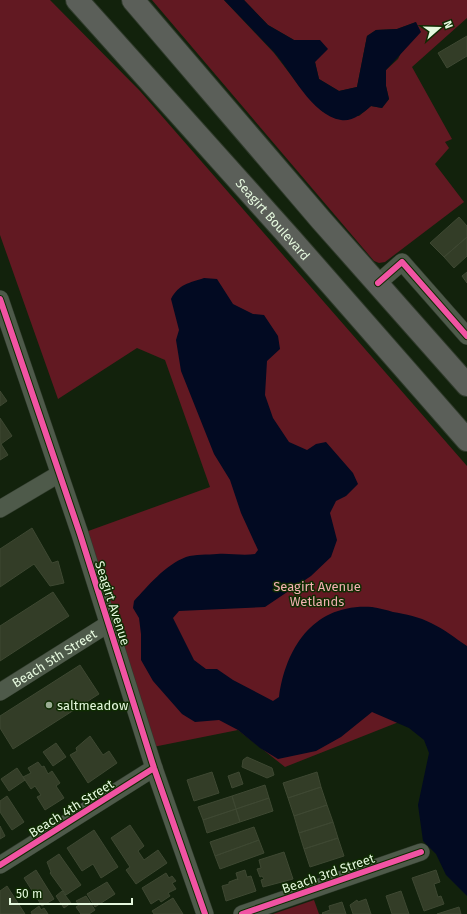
<svg xmlns="http://www.w3.org/2000/svg" width="467" height="914" viewBox="0 0 467 914" font-family="'Fira Sans',sans-serif">
	<style>
		.green { fill: #621922 }
		.water { fill: #020a22 }
		.building { fill: #333d27; stroke: #3e4832 }
		.lines { fill: none; stroke-linecap: round; stroke-linejoin: round }
		.minor-casing { stroke: #2f3a2b; stroke-width: 18 }
		.primary-casing { stroke: #2f3a2b; stroke-width: 24 }
		.minor { stroke: #4e5a4a; stroke-width: 17 }
		.primary { stroke: #5b5f59; stroke-width: 22 }
		.cycleway-casing { stroke: #0f2c02; stroke-width: 8 }
		.cycleway { stroke: #f153a3; stroke-width: 6 }
		.poi-dot { fill: #9bad94; stroke: #0f2c02; stroke-width: 1.5 }
		.labels { text-anchor: middle; stroke-width: 3; stroke-linejoin: round; paint-order: stroke }
		.street-label { font-size: 13px; fill: #e5f8de; stroke: #0f2c02 }
		.park-label { font-size: 13px; fill: #f2b0b2; stroke: #0f2c02 }
		.poi-label { font-size: 13px; fill: #e5f8de; stroke: #0f2c02; text-anchor: start }
	</style>
	<rect width="100%" height="100%" fill="#12220c"/>
	<path class="green" d="M0,0h50l90,91 327,375v229l-182,72 -47,-37 -90,18 -68,-214 130,-47 -45,-127 -28,-12 -79,51 -58,-164z
		M152,0h72l50,53 26,34 23,25 36,4 12,-10 11,2 7,-9 -3,-13v-16l12,-11 18,-37 -19,7 -21,1 -9,6 -10,51 -18,4 -20,-12 -4,-17 5,-22h-26l-26,-15 -24,-25h223v18l-55,49 40,72 -7,3 4,6 -14,16 29,38 -79,60 -6,1 -5,-2z
		M314,900l5,14h-46z"/>
	<path class="water" d="M224,0h20l24,25 26,15h26l8,9 -13,13 4,17 20,12 18,-4 10,-51 9,-6 21,-1 19,-7 5,10 -35,38v16l3,13 -7,9 -11,-2c-8,7 -19,16 -30,14 -30,-5 -49,-48 -68,-69 -16,-17 -33,-34 -49,-51z
		M204,278l13,1 16,25 20,10 11,1 14,21 2,13 -13,12 -2,34 8,23 16,24 18,8 9,-6 10,-2 27,31 5,11 -12,12 -10,5 -6,12 7,27 -6,17 -20,19 -46,31 -86,4 -6,7 21,42 12,9h11l16,11 40,21 6,-4c7,-51 36,-94 93,-90 7,1 15,3 21,5 12,2 27,5 38,11 13,6 24,15 36,23v250l-21,-21 -10,-21 -13,-13 -5,-36 11,-52 -5,-13 -15,-12 -37,-16 -31,25 -25,14 -38,8 -18,-11 -22,-18 -19,-10 -24,2 -13,-8 -29,-33 -12,-21v-26l-2,-16 -6,-10 1,-7c14,-15 31,-36 52,-44 9,-3 22,-2 31,-3 13,-1 25,2 38,0l3,-4 -17,-37 -11,-33 -16,-26 -33,-83 -5,-31 3,-10 -8,-31c8,-15 18,-16 33,-21z"/>
	<path class="building" d="M467,36v20l-20,12 -9,-15z
		M459,217l8,9v11l-23,20 -14,-14z
		M467,237v19l-13,12 -10,-11z
		M467,272v11l-5,-7z
		M0,391l7,10 -7,5z
		M0,418l12,18 -11,8 7,11 -8,5z
		M32,528l20,35 6,-2 6,22 -14,3 -16,-22 -34,23v-38z
		M53,592l16,24 -69,45v-35z
		M80,665l19,29 -86,55 -13,-21v-12z
		M90,736l13,19 6,-4 8,12 -29,20 -18,-28 7,-4 -1,-3z
		M56,743l10,14 -13,9 -10,-14z
		M247,757l25,11 2,7 -7,3 -25,-11 1,-7z
		M38,762l4,5 2,-1 4,8 4,-3 8,12 -4,3 8,12 -19,12 -8,-13 4,-2 -6,-9 -4,3 -8,-12 8,-4 -3,-5z
		M17,768l8,12 -16,11 -8,-12z
		M212,772l7,21 -25,8 -7,-21z
		M239,772l4,12 -11,4 -4,-12z
		M317,772l4,15 -33,11 -5,-15z
		M265,785l4,13 -33,11 -4,-13z
		M321,787l6,18 -33,11 -6,-18z
		M7,796l17,26 -12,8 -12,-18v-11z
		M232,796l4,13 -33,11 -5,-13z
		M269,798l4,13 -33,11 -4,-13z
		M327,805l6,17 -34,11 -5,-17z
		M236,809l4,13 -33,11 -4,-13z
		M333,822l5,16 -34,11 -5,-16z
		M130,825l14,21 -6,5 6,9 14,-10 9,13 -31,21 -10,-14 4,-3 -19,-29z
		M0,826l5,10 -5,3z
		M254,827l5,13 -44,16 -5,-14z
		M94,830l24,37 -17,11 -8,-14 -11,7 -15,-23z
		M338,838l6,18 -34,11 -6,-18z
		M259,840l5,13 -44,16 -5,-13z
		M284,852l9,27 -30,8 -2,-7 3,-1 -2,-3 -2,1 -3,-8 4,-1 -2,-8z
		M59,854l22,31 -15,10 -16,-22 1,-1 -4,-10z
		M36,870l18,29 -12,7 -18,-28z
		M245,870l2,7 4,-1 5,15 -30,10 -4,-15 7,-2v-2l8,-3 1,1 -2,-7z
		M436,870l4,12 -6,2 4,13 3,-1 3,8 -20,7 -12,-33z
		M166,873l3,5 3,-2 4,5 -4,2 4,6 -8,4 2,3 -9,6 -2,-3 -8,5 -9,-16z
		M107,882l8,12 -20,13 -8,-13z
		M7,886l18,28h-25v-23z
		M62,891l9,12 -7,5 -8,-12z
		M401,891l8,23h-17l-6,-18z
		M86,896l9,14 -6,4h-8l-5,-7 3,-2 -3,-4z
		M173,898l10,16h-29l-2,-3z
		M366,899l5,15h-18l-3,-9 7,-5 1,2z
		M342,902l4,12h-23l-1,-1 8,-3 -1,-4z
		M39,906l2,4 3,-2 4,6h-16l-1,-2z
		M459,907l2,7h-24z"/>
	<g class="lines">
		<g class="minor-casing">
			<g id="minor">
				<path d="M378,283l24,-21 65,74"/>
				<path d="M0,299l80,235 74,234 51,146"/>
				<path d="M0,509l59,-35"/>
				<path id="s1" d="M0,692l108,-68"/>
				<path d="M0,865l154,-97"/>
				<path d="M242,914l179,-62"/>
			</g>
		</g>
		<g class="primary-casing">
			<g id="primary">
				<path id="s2" d="M77,0l215,240 175,200"/>
				<path d="M133,0l188,220 146,165"/>
			</g>
		</g>
		<use href="#minor" class="minor"/>
		<use href="#primary" class="primary"/>
		<g class="cycleway-casing">
			<path id="cycleway" d="M378,283l24,-21 65,74
				M0,299l80,235 74,234 51,146
				M0,865l154,-97
				M242,914l179,-62"/>
		</g>
		<use href="#cycleway" class="cycleway"/>
	</g>
	<circle class="poi-dot" cx="49" cy="705" r="4"/>
	<g class="labels">
		<g class="street-label">
			<text dy="5" stroke="none"><textPath href="#s2" startOffset="294">Seagirt Boulevard</textPath></text>
			<text transform="translate(113 603) rotate(72)" y="5">Seagirt Avenue</text>
			<text dy="5" stroke="none"><textPath href="#s1" startOffset="64">Beach 5th Street</textPath></text>
			<text transform="translate(71 808) rotate(-32)" y="5">Beach 4th Street</text>
			<text transform="translate(328 873) rotate(-19)" y="5">Beach 3rd Street</text>
		</g>
		<g class="park-label">
			<text x="317" y="591">Seagirt Avenue<tspan x="317" dy="15">Wetlands</tspan></text>
		</g>
		<g class="poi-label">
			<text x="57" y="710">saltmeadow</text>
		</g>
	</g>
	<g transform="translate(439 28) rotate(70)" stroke="#0f2c02" stroke-width="3" paint-order="stroke">
	<path d="M0-3L7 15L0 10L-7 15Z" fill="#e5f8de"/>
	<text y="-6" font-size="11" font-weight="bold" text-anchor="middle" fill="#e5f8de">N</text>
	</g>
	<path d="M10 898v6h122v-6" fill="none" stroke="#e5f8de" stroke-width="2"/>
	<text x="16" y="898" font-size="12" fill="#e5f8de" stroke="#0f2c02" stroke-width="3" paint-order="stroke">50 m</text>
</svg>
